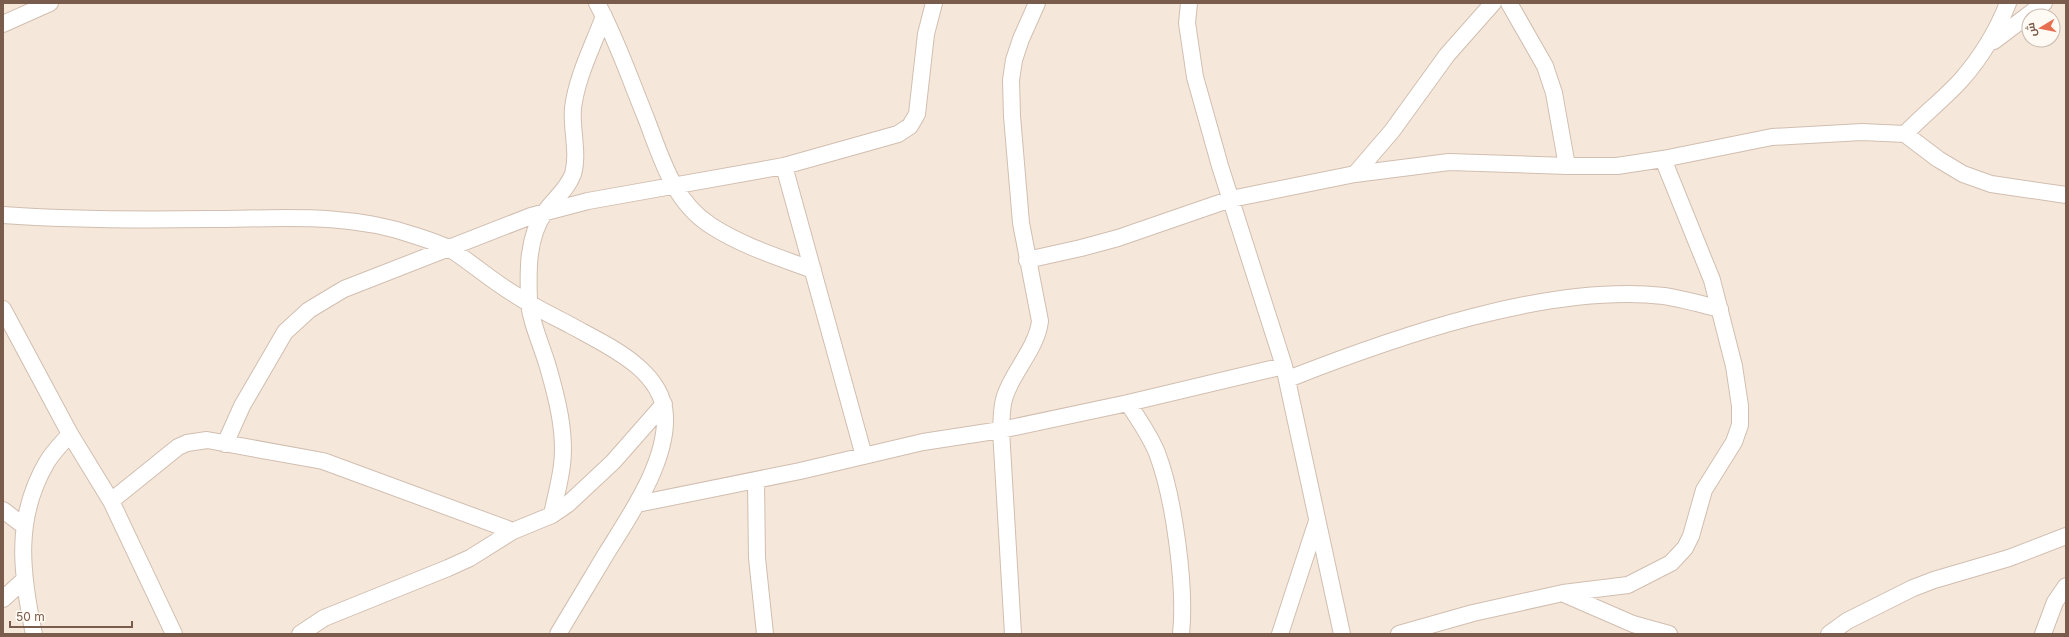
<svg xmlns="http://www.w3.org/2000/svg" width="2069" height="637" viewBox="0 0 2069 637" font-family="Inter,Cairo,sans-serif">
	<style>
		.residential { fill: #f5e8da; fill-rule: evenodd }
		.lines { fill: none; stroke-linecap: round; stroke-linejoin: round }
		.minor-casing { stroke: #d1beb0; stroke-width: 18 }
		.minor { stroke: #fff; stroke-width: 16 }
	</style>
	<rect width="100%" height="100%" fill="#fdf6ec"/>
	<path class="residential" d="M3,3h2063v631h-2063zM2029,16h24v24h-24z"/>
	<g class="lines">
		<g class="minor-casing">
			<path id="minor" d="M597,3c20,37 33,76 49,115 15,39 27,83 64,107 32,21 68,32 103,45
				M1189,3l-2,20 8,54 25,89 64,200 58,268
				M1509,3l36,63 9,27 13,73
				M3,24l47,-21
				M1994,41l50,-38
				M1905,134c18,-19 40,-36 57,-55 20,-23 35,-48 46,-76
				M784,166l80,290
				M1355,174l37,-43 55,-76 46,-52
				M3,215c69,5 137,5 206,4 69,0 138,-7 204,16 12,4 26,8 37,14 22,14 42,32 64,45 18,12 37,21 56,31 36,20 93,44 95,91 2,47 -35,99 -59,138 -16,27 -32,53 -48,80
				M1027,260l54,-12 37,-10 113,-39 124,-25 94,-12 118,4h50l46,-7 109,-22 90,-5 43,2 33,25 25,15 28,10 75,11
				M3,309l67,125 41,67 63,133
				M1288,379c107,-42 260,-96 376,-83 19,3 37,8 56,13
				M1128,403c10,16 22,32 29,50 17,44 29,134 24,181
				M225,444l17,-38 43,-74 24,-22 35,-21 187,-73 57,-15 196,-35 114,-32 12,-8 7,-12 9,-80 8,-31
				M756,481l1,77 8,76
				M111,501l67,-54 9,-4 20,-3 116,21 190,70
				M637,504l163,-33 123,-29 78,-12 127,-27 156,-37
				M3,510l21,16
				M552,515c3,-16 8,-33 10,-50 4,-32 -5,-67 -14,-98 -5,-18 -19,-49 -19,-67 -1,-28 -2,-63 16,-88 9,-13 22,-22 28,-38 6,-21 -2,-45 0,-66 4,-32 20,-62 31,-92
				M1564,594l69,30 36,10
				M3,599l21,-19
				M34,634c-13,-61 -20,-116 13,-172 6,-10 15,-19 23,-28
				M300,634l24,-16 124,-50 22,-10 43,-27 39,-16 16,-11 45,-42 51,-58
				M1013,634l-12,-204c1,-11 0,-23 4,-34 8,-25 32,-48 35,-75l-19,-98 -9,-107 -1,-36 3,-20 7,-21 16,-36
				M1280,634l37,-113
				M1399,634l74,-21 90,-20 65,-8 43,-22 14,-15 6,-12 13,-46 30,-48 6,-17v-19l-6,-40 -22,-86 -49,-121
				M1829,634l18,-13 66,-33 21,-8 75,-22 57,-22
				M2043,634l12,-32 11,-16"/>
		</g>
		<use href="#minor" class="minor"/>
	</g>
	<rect width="2069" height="637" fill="none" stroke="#7a5c4d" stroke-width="8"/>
	<g transform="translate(2041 28) rotate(260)"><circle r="19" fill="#fffaf3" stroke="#cabbb1"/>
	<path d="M0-3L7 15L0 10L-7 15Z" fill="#e76f51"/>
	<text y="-6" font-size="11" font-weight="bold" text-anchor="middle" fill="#7a5c4d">ش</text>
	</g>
	<path d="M10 621v6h122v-6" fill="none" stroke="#7a5c4d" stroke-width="2"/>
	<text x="16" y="621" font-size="12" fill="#7a5c4d" stroke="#fffaf3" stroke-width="3" paint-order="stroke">50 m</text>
</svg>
